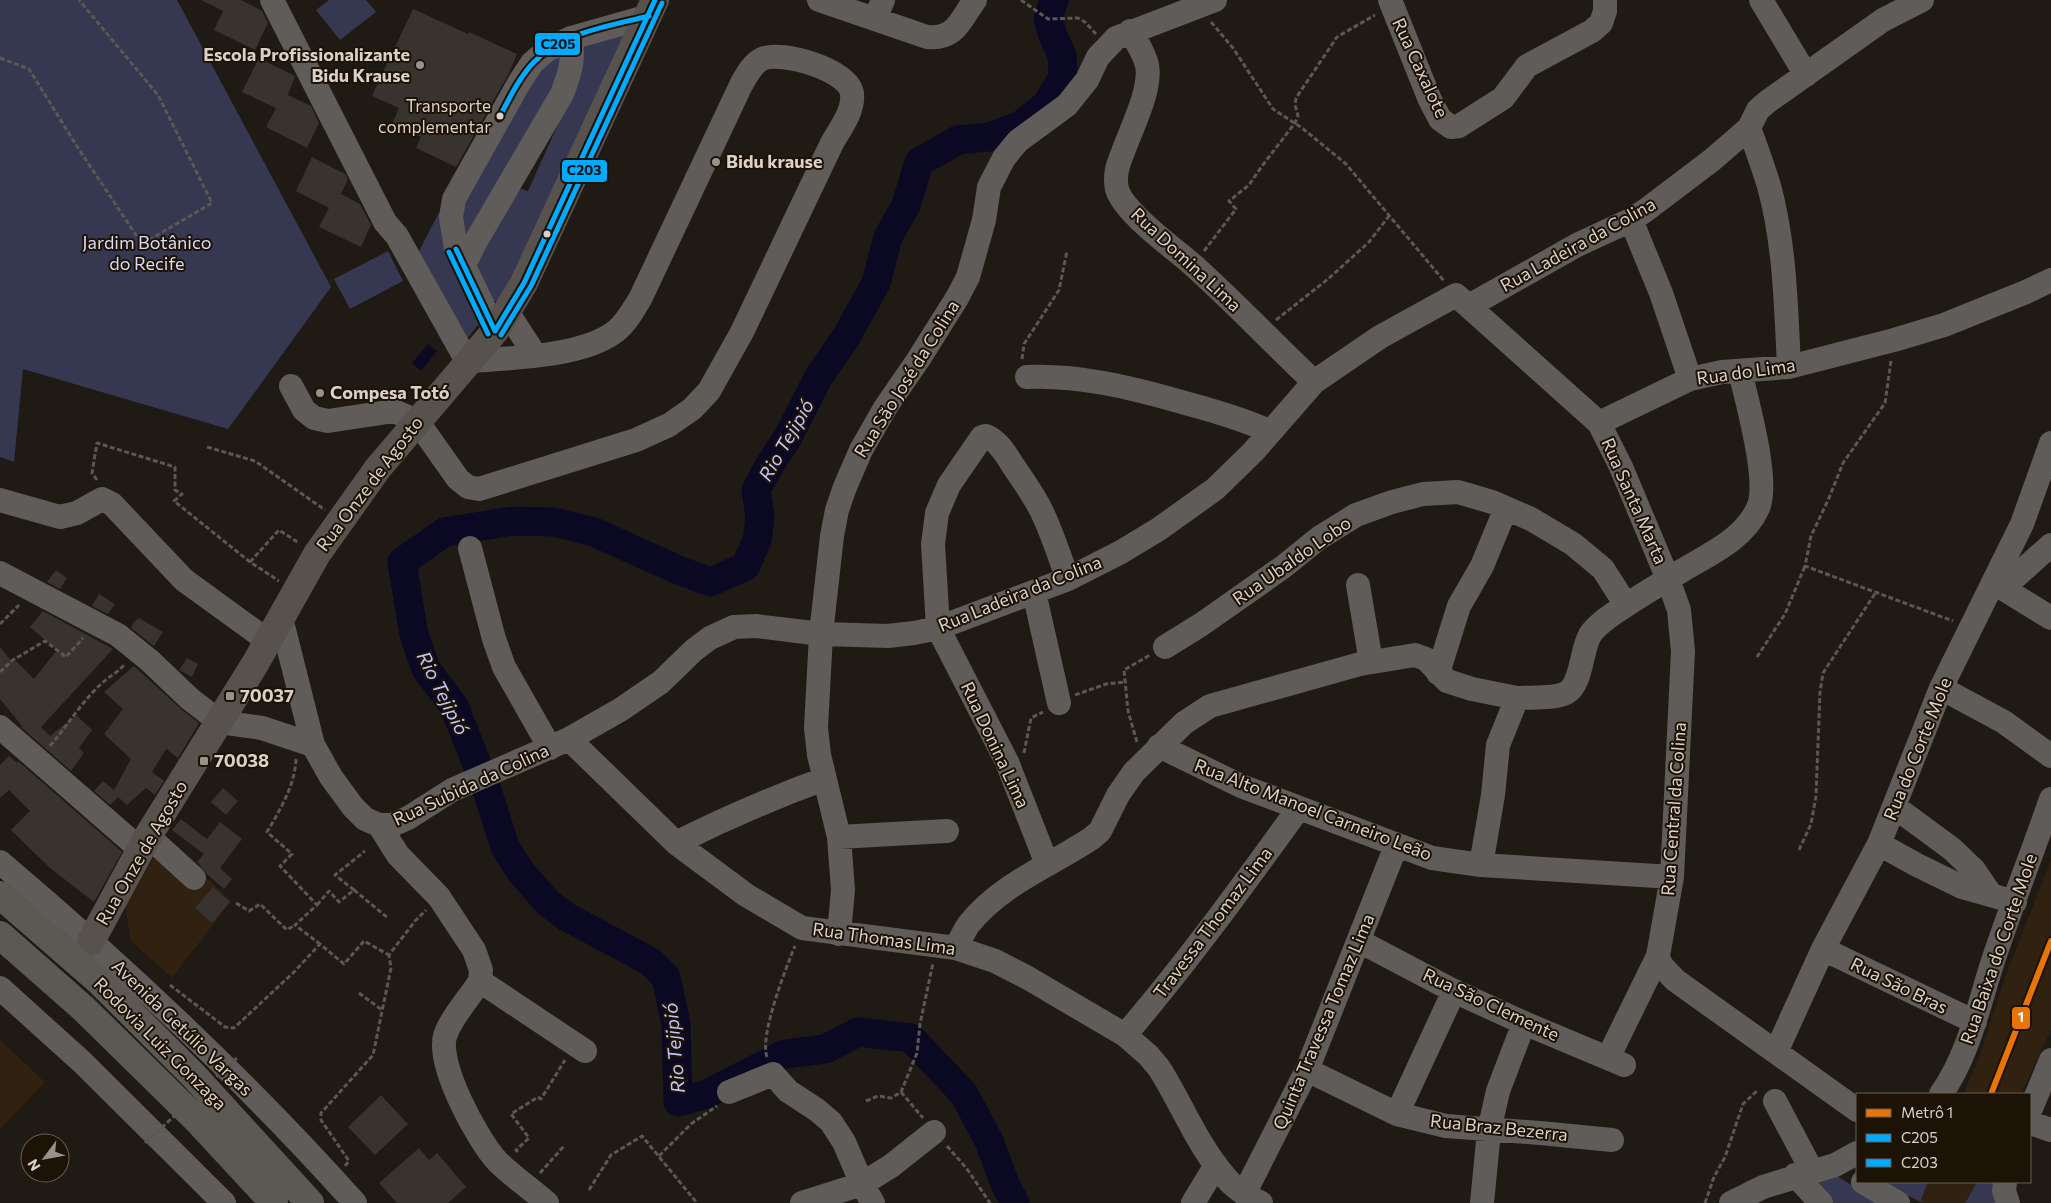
<svg xmlns="http://www.w3.org/2000/svg" width="2051" height="1203" viewBox="0 0 2051 1203" font-family="Commissioner,sans-serif">
	<style>
		.built { fill: #302111 }
		.green { fill: #363751 }
		.water { fill: #0b0823 }
		.lines { fill: none; stroke-linecap: round; stroke-linejoin: round }
		.river { stroke: #0b0823; stroke-width: 29 }
		.building { fill: #38332e }
		.path { stroke: #5b5754; stroke-width: 3; stroke-dasharray: 5 2.5; stroke-linecap: butt }
		.minor { stroke: #5f5c59; stroke-width: 24 }
		.major { stroke: #57524e; stroke-width: 28 }
		.highway { stroke: #5c5954; stroke-width: 28 }
		.path-bridge { stroke: #5b5754; stroke-width: 3; stroke-dasharray: 5 2.5; stroke-linecap: butt }
		.bus-1-casing { stroke: #1d1206; stroke-width: 9 }
		.bus-2-casing { stroke: #1d1206; stroke-width: 9 }
		.bus-1 { stroke: #0af; stroke-width: 5 }
		.bus-2 { stroke: #0af; stroke-width: 5 }
		.metro-1-casing { stroke: #1d1206; stroke-width: 10 }
		.metro-1 { stroke: #e77405; stroke-width: 6 }
		.poi-dot { fill: #99928a; stroke: #1d1206; stroke-width: 2 }
		.bus-dot { fill: #dad2ca; stroke: #1d1206; stroke-width: 2 }
		.labels { text-anchor: middle; stroke-width: 4; stroke-linejoin: round; paint-order: stroke }
		.bus-label { font-size: 17px; fill: #dad2ca; stroke: #1d1206; text-anchor: end }
		.poi-label { font-size: 18px; font-weight: bold; fill: #dad2ca; stroke: #1d1206; text-anchor: start }
		.street-label { font-size: 18px; fill: #dad2ca; stroke: #1d1206 }
		.park-label { font-size: 18px; fill: #d8daf5; stroke: #1d1206 }
		.water-label { font-size: 19px; font-style: italic; fill: #c2c5fa; stroke: #1d1206 }
		.line-badge { stroke: #1d1206; stroke-width: 2 }
		.badge-label { font-size: 14px; text-anchor: middle; font-weight: bold; fill: #fff }
		.pale-badge-label { font-size: 14px; text-anchor: middle; font-weight: bold; fill: #111 }
	</style>
	<rect width="100%" height="100%" fill="#201a14"/>
	<path class="built" d="M165,839l66,62 -59,77 -41,-37 -5,-29 1,-10z
		M2051,860v170l-30,64h-58l16,-36 25,-78z
		M0,1040l45,42 -45,47z
		M1928,1182h49l-12,21h-42l-2,-3z"/>
	<path class="green" d="M0,0h177l154,287 -103,142 -205,-60 -9,93 -14,-5z
		M329,0h37l10,12 -36,28 -24,-30z
		M622,32l1,5 -109,244 -16,20 -5,1 -18,-25 3,-25 34,-59 10,-4 6,2 54,-120 -4,-17v-7z
		M558,52l9,11 -89,167 -14,6 -2,-35 81,-138z
		M444,203l40,114 -17,22 -48,-88z
		M388,251l15,30 -53,28 -16,-30z
		M1834,1174l46,29h-55l-22,-24z
		M1880,1182h48l-7,18 2,3z
		M1977,1182h22l-3,21h-31z"/>
	<path class="water" d="M428,344l9,7 -16,20 -9,-8z"/>
	<g class="lines">
		<path class="river" d="M1015,1203l-10,-19 -15,-41 -26,-49 -53,-56 -53,-6 -33,17 -40,5 -78,40 -29,8 -2,-78 -10,-47 -15,-15 -84,-45 -19,-14 -27,-31 -16,-25 -18,-57 -33,-84 -28,-37 -12,-34 -12,-73 43,-30 67,-11 42,1 40,10 82,37 34,13 35,-15 12,-26 3,-25 -4,-26 13,-24 19,-29 30,-59 28,-41 30,-54 12,-46 18,-32 13,-43 39,-22 31,-3 32,-12 26,-21 16,-27 -1,-22 -9,-19 -5,-17 6,-19"/>
	</g>
	<path class="building" d="M201,0h40l21,11 6,12 -13,27 -41,-20 9,-19z
		M413,9l55,25 1,-2 48,22 -9,21 -52,92 -40,-19 5,-11 -29,-13 7,-16 -27,-12z
		M259,58l36,18 -7,19 23,11 8,17 -12,25 -41,-21 10,-19 -34,-16z
		M312,157l33,17 3,5 -7,15 19,10 11,21 -10,22 -42,-20 10,-19 -33,-17z
		M56,570l11,8 -7,11 -13,-7z
		M99,594l16,10 -7,10 -16,-8z
		M43,611l70,38 -72,78 9,9 26,-21 16,15 -13,18 5,5 -13,18 -50,-44 1,-1 -22,-27v-52l13,16 3,-2 18,18 23,-29 -27,-23z
		M139,618l24,14 -9,14 -23,-18 3,-6z
		M187,658l11,6 -6,13 -13,-7z
		M134,666l47,43 18,14 -21,35 -12,-9 -14,23 12,9 -9,14 -9,-7 -19,17 -9,-8 -8,8 -16,-14 9,-10 11,9 17,-31 -27,-25 19,-25 -19,-17z
		M9,756l8,7 1,-2 104,91 -28,50 -44,-34 -39,-38 19,-19 -21,-21 -9,8v-33z
		M223,788l15,13 -12,14 -15,-13z
		M181,819l26,20 13,-17 22,17 -22,29 12,11 -8,10 -17,-15 -10,-12 7,-8 -32,-24z
		M213,887l17,15 -18,21 -17,-15z
		M381,1095l27,29 -33,31 -27,-28z
		M419,1148l10,12 8,-7 29,34 -18,16h-51l-18,-20z"/>
	<g class="lines">
		<path class="path" d="M1021,0l27,19 30,-1 7,4 11,12
			M1211,22l22,26 40,61 29,19 44,36 98,117
			M0,58l29,11 49,79 64,96 70,-41 -54,-108 -79,-95
			M1204,251l32,-42 -7,-8 20,-16 13,-19 33,-43 3,-7 -3,-11 1,-7 41,-61 38,-22
			M1276,320l52,-41 41,-37 20,-26
			M1022,359l2,-15 35,-54 8,-39
			M1891,361l-6,42 -42,60 -14,35 -18,38 -6,30 148,55
			M207,447l48,14 70,49
			M97,480l-5,-7 5,-30 78,24v23l7,4 -8,7 76,61 29,19
			M250,562l29,-32 20,13
			M0,624l19,-19
			M1757,657l28,-43 20,-48
			M0,672l13,-12 32,-19 21,16 17,-19
			M1075,695l31,-11 19,-2
			M1137,742l-9,-31 -4,-41 26,-15
			M50,746c17,-20 31,-43 50,-61 8,-8 17,-12 24,-20
			M1024,753l7,-35 12,-6
			M296,759c-1,26 -16,51 -29,73l25,22 -12,12 37,39 -22,20 25,19
			M1799,850l12,-26 5,-28 4,-104 3,-19 53,-81
			M354,890l34,28
			M236,903l13,8 11,-7 27,26 8,-5
			M317,905l12,-14 10,11 15,-12 -19,-15 30,-24
			M170,985l55,42 9,1 60,-56 26,-28 24,20 20,-23 25,14
			M359,993l23,17
			M767,1057c-8,-21 19,-89 28,-111
			M901,1092l22,26
			M866,1101l12,-5 13,2 10,-6 16,-39 3,-29 13,-61
			M947,1146l20,23 23,34
			M518,1152l-2,-2 13,-12 -18,-24 27,-17 3,2 24,-39
			M659,1156l32,-32 26,-18
			M345,1166l4,-5 -28,-41v-7l52,-58 18,-87 -2,-13 26,-34 11,-11
			M540,1173l24,-27
			M589,1190l22,-35 31,-19 55,67
			M1705,1203l9,-26 11,-20 18,-53 15,-14"/>
		<path class="minor" d="M272,0l113,222 12,14 71,127
			M819,0l108,37c29,3 33,-17 48,-37
			M1390,0l40,100 10,19 11,8 8,-1 44,-28 24,-32 65,-35 9,-8 4,-12v-11
			M1761,0l45,75
			M875,19l8,-19
			M1130,31c7,11 14,22 17,34 5,24 -16,64 -24,87 -5,12 -9,23 -6,37 6,23 58,60 77,77 41,37 80,78 120,116
			M1749,128c7,19 14,38 20,58 16,58 17,121 20,181
			M1631,220l30,73 29,86
			M464,265l12,-24 86,-147c8,-21 12,-33 9,-56
			M1469,306l108,-61 54,-25 15,-10 66,-50 37,-32 9,-18 9,-8 116,-82 39,-20
			M508,313l27,42
			M495,331l-39,-82 -5,-32 3,-18 65,-116 13,-20 15,-13 24,-12 78,-22
			M1027,377c52,-2 102,10 151,24 32,9 62,17 91,30
			M291,386l13,24 10,8 14,3 66,-10 23,10 41,58 10,8 11,2 157,-49 33,-15 23,-16 17,-18 33,-59 90,-189c8,-14 22,-32 20,-49 -2,-24 -71,-44 -90,-35 -10,5 -16,17 -21,26l-100,212c-7,12 -14,25 -25,34 -33,26 -105,27 -146,30
			M1599,423l22,44 47,112 11,31 4,41 -11,226 -14,79 -50,102
			M0,500l60,17 17,-4 25,-14 10,5 72,76 84,61
			M470,548l24,91 10,28 46,81
			M0,573l118,62 31,25 41,39 30,23 42,6 51,17
			M1994,583l57,35
			M1358,585l13,77
			M2003,588l48,-43
			M1034,592l25,111
			M281,618l32,127 18,32 22,30 12,12 14,6h13l16,-7 44,-28 117,-51 51,-29 41,-28 33,-32 16,-12 24,-11 22,-1 65,8 67,2 26,-3 24,-5 130,-49 53,-27 38,-23 56,-40 38,-37 61,-70 66,-45 76,-42 143,128 91,-44 32,-7 67,-5 105,-27 50,-15 82,-33 25,-12
			M1165,647l37,-23 81,-57 36,-29 37,-23 36,-13 31,-8 35,-2 34,10 39,17 42,25 30,25 23,36
			M1438,673l21,-67 23,-40 24,-58
			M1941,688l63,34 47,34
			M0,727l141,123
			M569,739l107,104 70,52 56,33 154,20 39,13 33,17 97,57 23,20 11,13c23,36 39,79 68,111 9,11 22,18 34,24
			M1159,746l82,40 191,72 49,7 191,12
			M1895,807l57,42 22,21 17,25
			M379,825l19,30 41,42 35,53 7,20 -1,11c-10,16 -30,38 -35,55 -8,29 32,103 52,125 15,15 34,28 50,42
			M148,836l46,42
			M839,837l108,-6
			M676,843c50,-25 96,-45 148,-64
			M1879,844l38,21 45,22 53,15
			M0,862c125,106 246,219 355,341
			M1047,864l-40,-102 -69,-134 -5,-84 4,-31 12,-28 33,-48 4,-1c11,4 20,18 26,28 10,15 21,30 29,46 11,22 18,46 27,69
			M1481,865l12,-70 5,-50 19,-47c13,-1 38,1 49,-5 16,-8 15,-43 24,-58 4,-7 10,-11 16,-16 25,-18 51,-33 77,-49 27,-16 61,-31 75,-62 12,-26 -11,-106 -18,-137
			M839,934l4,-44 -4,-53 -20,-82 -3,-27 5,-94 11,-98 5,-26 8,-23 16,-37 24,-42 33,-48 39,-62 11,-21 16,-57 5,-33 15,-29 14,-17 49,-36 20,-25 11,-23 18,-19 99,-38
			M1359,941l95,50 70,32 100,42
			M956,948c4,-8 8,-17 13,-24 33,-41 81,-58 123,-86l8,-7 18,-36 16,-23 50,-49 26,-17 150,-42 55,-9 11,4 21,22 25,8 45,9
			M1823,949l152,73
			M1658,956l3,9 14,15 182,130
			M480,981l105,70
			M0,988l82,74 142,141
			M1125,1035c62,-72 118,-150 174,-227
			M1776,1052l47,-103 56,-105 62,-156 81,-164 29,-81
			M1307,1070l90,44 49,12 94,7 72,7
			M729,1092l44,-18 15,17 29,19 14,12 13,20 18,42 11,19
			M1941,1094c27,-38 37,-86 51,-130 18,-55 40,-110 59,-165
			M1775,1101l37,70
			M2030,1111l21,-51
			M1397,1114l57,-123
			M2030,1123l21,7
			M1795,1175l26,28
			M1863,1182l35,21
			M2005,1182l-1,9 4,12
			M1244,1194l63,-124 89,-224
			M802,1203l60,-19 29,-18 43,-34
			M1193,1203l23,-38
			M1482,1203l7,-72 9,-40 26,-68
			M1731,1203l32,-16 72,-22 22,-12"/>
		<path class="major" d="M91,941l57,-105 107,-172 62,-110 61,-86 117,-137 29,-48 131,-283"/>
		<path class="highway" d="M0,895l100,87 93,93 117,128
			M0,935l84,74 114,112 76,82"/>
		<path class="path-bridge" d="M145,1143l92,-85"/>
		<g class="bus-1-casing">
			<path id="bus-1" d="M499,118c10,-19 20,-40 34,-55 29,-31 77,-37 116,-47
				M456,249l39,82
				M495,331l29,-48 131,-283"/>
		</g>
		<g class="bus-2-casing">
			<path id="bus-2" d="M449,252l39,82
				M501,335l30,-49 131,-283"/>
		</g>
		<use href="#bus-1" class="bus-1"/>
		<use href="#bus-2" class="bus-2"/>
		<g class="metro-1-casing">
			<path id="metro-1" d="M1991,1094l60,-153"/>
		</g>
		<use href="#metro-1" class="metro-1"/>
	</g>
	<g class="poi-dot">
		<circle cx="420" cy="65" r="5"/>
		<circle cx="716" cy="162" r="5"/>
		<circle cx="320" cy="393" r="5"/>
		<rect x="225" y="691" width="10" height="10" rx="2.5"/>
		<rect x="199" y="756" width="10" height="10" rx="2.5"/>
	</g>
	<g class="bus-dot">
		<circle cx="500" cy="116" r="4.5"/>
		<circle cx="547" cy="234" r="4.5"/>
	</g>
	<g class="labels">
		<g class="bus-label">
			<text x="491" y="112">Transporte<tspan x="491" dy="21">complementar</tspan></text>
		</g>
		<g class="poi-label">
			<text x="410" y="61" text-anchor="end">Escola Profissionalizante<tspan x="410" dy="21">Bidu Krause</tspan></text>
			<text x="726" y="168">Bidu krause</text>
			<text x="330" y="399">Compesa Totó</text>
			<text x="240" y="702">70037</text>
			<text x="214" y="767">70038</text>
		</g>
		<g class="street-label">
			<text transform="translate(1420 68) rotate(65)" y="6">Rua Caxalote</text>
			<text transform="translate(1578 245) rotate(-29)" y="6">Rua Ladeira da Colina</text>
			<text transform="translate(1186 260) rotate(43)" y="6">Rua Domina Lima</text>
			<text transform="translate(1746 372) rotate(-8)" y="6">Rua do Lima</text>
			<text transform="translate(907 379) rotate(-58)" y="6">Rua São José da Colina</text>
			<text transform="translate(370 484) rotate(-53)" y="6">Rua Onze de Agosto</text>
			<text transform="translate(1634 501) rotate(66)" y="6">Rua Santa Marta</text>
			<text transform="translate(1292 561) rotate(-35)" y="6">Rua Ubaldo Lobo</text>
			<text transform="translate(1020 594) rotate(-22)" y="6">Rua Ladeira da Colina</text>
			<text transform="translate(995 745) rotate(65)" y="6">Rua Donina Lima</text>
			<text transform="translate(1918 749) rotate(-68)" y="6">Rua do Corte Mole</text>
			<text transform="translate(471 785) rotate(-25)" y="6">Rua Subida da Colina</text>
			<text transform="translate(1674 809) rotate(-86)" y="6">Rua Central da Colina</text>
			<text transform="translate(1313 810) rotate(21)" y="6">Rua Alto Manoel Carneiro Leão</text>
			<text transform="translate(142 853) rotate(-60)" y="6">Rua Onze de Agosto</text>
			<text transform="translate(1213 923) rotate(-53)" y="6">Travessa Thomaz Lima</text>
			<text transform="translate(884 939) rotate(8)" y="6">Rua Thomas Lima</text>
			<text transform="translate(1999 949) rotate(-71)" y="6">Rua Baixa do Corte Mole</text>
			<text transform="translate(1899 986) rotate(26)" y="6">Rua São Bras</text>
			<text transform="translate(1491 1005) rotate(25)" y="6">Rua São Clemente</text>
			<text transform="translate(1324 1022) rotate(-67)" y="6">Quinta Travessa Tomaz Lima</text>
			<text transform="translate(182 1028) rotate(44)" y="6">Avenida Getúlio Vargas</text>
			<text transform="translate(160 1044) rotate(45)" y="6">Rodovia Luiz Gonzaga</text>
			<text transform="translate(1499 1128) rotate(6)" y="6">Rua Braz Bezerra</text>
		</g>
		<g class="park-label">
			<text x="147" y="249">Jardim Botânico<tspan x="147" dy="21">do Recife</tspan></text>
		</g>
		<g class="water-label">
			<text transform="translate(786 440) rotate(-60)" y="7">Rio Tejipió</text>
			<text transform="translate(443 693) rotate(63)" y="7">Rio Tejipió</text>
			<text transform="translate(674 1048) rotate(-95)" y="7">Rio Tejipió</text>
		</g>
	</g>
	<g class="line-badge">
		<rect x="534" y="32" width="47" height="24" rx="5" fill="#0af"/>
		<rect x="561" y="159" width="47" height="24" rx="5" fill="#0af"/>
		<rect x="2011" y="1006" width="20" height="24" rx="5" fill="#e77405"/>
	</g>
	<g class="badge-label">
		<text x="2021" y="1022">1</text>
	</g>
	<g class="pale-badge-label">
		<text x="558" y="49">C205</text>
		<text x="584" y="175">C203</text>
	</g>
	<rect x="1856" y="1093" width="175" height="90" fill="#1d1206" stroke="#695f54"/>
	<rect x="1866" y="1109" width="25" height="8" fill="#e77405" stroke="#695f54"/>
	<text x="1901" y="1118" font-size="15" fill="#dad2ca">Metrô 1</text>
	<rect x="1866" y="1134" width="25" height="8" fill="#00aaff" stroke="#695f54"/>
	<text x="1901" y="1143" font-size="15" fill="#dad2ca">C205</text>
	<rect x="1866" y="1159" width="25" height="8" fill="#00aaff" stroke="#695f54"/>
	<text x="1901" y="1168" font-size="15" fill="#dad2ca">C203</text>
	<g transform="translate(45 1158) rotate(238)"><circle r="24" fill="#1d1206" stroke="#695f54"/>
	<path d="M0-4L9 19L0 12L-9 19Z" fill="#99928a"/>
	<text y="-8" font-size="14" font-weight="bold" text-anchor="middle" fill="#dad2ca">N</text>
	</g>
</svg>
